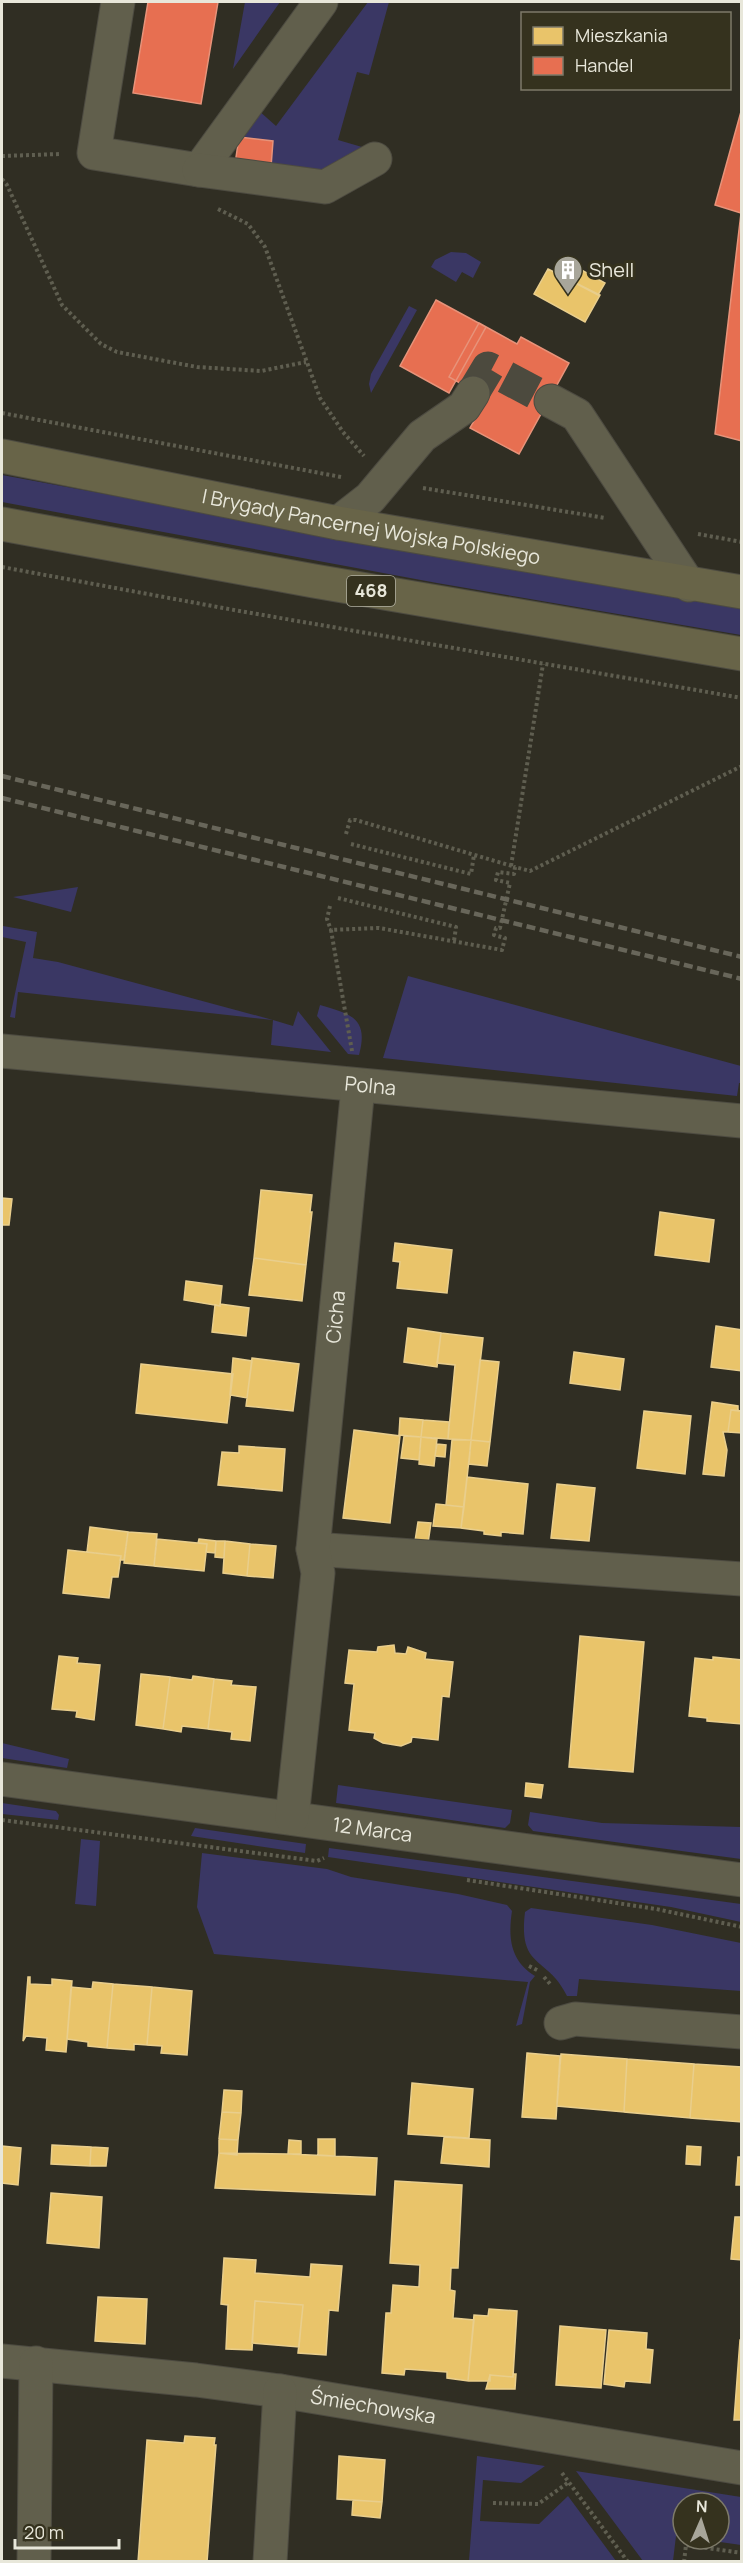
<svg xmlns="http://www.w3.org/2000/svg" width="743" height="2563" viewBox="0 0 743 2563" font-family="Manrope,sans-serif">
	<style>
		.green { fill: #3a3764 }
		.homes { fill: #e9c46a; stroke: #e9ce8c; stroke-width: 1.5 }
		.shops { fill: #e76f51; stroke: #e7937a; stroke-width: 1.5 }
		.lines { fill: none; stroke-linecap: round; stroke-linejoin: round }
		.minor-tunnel { stroke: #4c4a3e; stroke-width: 33; stroke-dasharray: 33 16; stroke-linecap: butt }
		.minor-casing { stroke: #4d4b41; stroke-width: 35 }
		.major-casing { stroke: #4d4b41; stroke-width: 35 }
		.path { stroke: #5f5e50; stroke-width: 4; stroke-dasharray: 3 3; stroke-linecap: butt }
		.minor { stroke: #615f4c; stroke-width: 33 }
		.major { stroke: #686448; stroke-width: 33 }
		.rail { stroke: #68665a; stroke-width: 4.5; stroke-dasharray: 9 4.5; stroke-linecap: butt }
		.labels { text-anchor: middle; stroke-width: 6; stroke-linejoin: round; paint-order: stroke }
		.shield { fill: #35321e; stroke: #b2b1a2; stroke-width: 1.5 }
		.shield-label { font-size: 18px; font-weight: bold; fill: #e8e7da }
		.poi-label { font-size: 20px; fill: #e8e7da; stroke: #35321e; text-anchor: start }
		.street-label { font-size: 20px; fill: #e8e7da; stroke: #35321e }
	</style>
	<rect width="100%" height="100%" fill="#302e23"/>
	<path class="green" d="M245,2h35l-47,67z
		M368,2h21l-20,73 -12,-3 -19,68 24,7 -23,16 -30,12 -38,-8 2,-26 -34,-4 19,-27 18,16z
		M451,252l15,1 15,9 -8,16 -11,-6 -6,10 -25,-15 4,-7z
		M409,306l8,4 -46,83 -2,-9 2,-10z
		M2,475l438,81 301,52v27l-304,-52 -435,-81z
		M78,887l-7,25 -58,-15z
		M3,926l34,6 -4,26 25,4 215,58 20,6 5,-15 33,41 -60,-7 2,-25 -255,-28 -3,26 -5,-1 16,-75 -24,-5z
		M408,976l333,90v17h-2l-2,13 -354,-38z
		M320,1005c31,9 49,13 39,50l-11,-1 -31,-38z
		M2,1743l67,16 -2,9 -65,-10z
		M338,1785l174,25 -2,13 -5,5 -169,-25z
		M2,1803l54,8 3,4 -1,5 -56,-6z
		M530,1812l72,11 139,4v32l-208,-28 -5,-6z
		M195,1828l111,16 -1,9 -114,-17z
		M81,1839l19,2 -4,65 -21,-2z
		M329,1848l412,56v18l-70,-15 -343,-50z
		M202,1853l125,16 24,8 107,17 49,11 5,6c-4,26 -2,50 23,65l-5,6 -8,42 -6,2 12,-44 -314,-28 -17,-47z
		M531,1908l121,17 89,18v48l-162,-12 -2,17h-10c-20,-41 -49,-26 -42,-84z
		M477,2456l68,10 -24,17 -38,-3 -3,41 59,3 29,-28 48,65h-147z
		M576,2471l165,26v48l-42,-6h20v-36h-36v33h-7l-3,25h-30z"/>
	<path class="homes" d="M576,267l29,16 -7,12 -29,-15z
		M548,269l52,26 -15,27 -51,-28z
		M261,1190l51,5 -2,17h2l-6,53 -52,-7z
		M2,1198l10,1 -3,26h-7z
		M660,1212l54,8 -5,42 -54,-7z
		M395,1243l57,7 -5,43 -50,-5 3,-26 -7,-1z
		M254,1258l52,7 -4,36 -53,-6z
		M186,1281l36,5 -2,20 -36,-6z
		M220,1304l29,4 -3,28 -34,-4 3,-27 5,1z
		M716,1326l26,4v41l-31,-4z
		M408,1328l33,5 -4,34 -33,-5z
		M441,1333l42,5 -12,102 -23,-1 7,-74 -18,-2z
		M574,1352l50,7 -4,31 -50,-7z
		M233,1358l19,3 -5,37 -17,-3z
		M252,1358l47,6 -6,47 -47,-5z
		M480,1360l19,2 -9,80 -19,-2z
		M141,1364l92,10 -6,49 -91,-10z
		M712,1402l26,4v5l-7,-1 -3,22h-5l4,18 -3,26 -21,-2z
		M731,1410l11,1v22l-14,-1z
		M644,1411l47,5 -6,58 -48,-6z
		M400,1418l23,2 -2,17 -22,-2z
		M423,1420l26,2 -1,17 -27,-2z
		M354,1430l46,6 -10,87 -47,-5z
		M404,1436l17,1 -2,23 -18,-2z
		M421,1437l16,2 -3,27 -15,-2z
		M452,1440h19l-7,67 -18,-2z
		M471,1440l19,2 -3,24 -18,-2z
		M437,1444l9,1 -1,12 -10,-1z
		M239,1446l46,3 -3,42 -64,-6 4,-33 17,1z
		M467,1477l61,7 -5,50 -22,-2v4l-17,-2v-3l-23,-3z
		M557,1484l38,4 -6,53 -38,-3z
		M436,1504l28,3 -3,21 -28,-2z
		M418,1522l13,1 -3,20 -13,-2z
		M90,1527l38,5 -4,28h-4l1,-4 -34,-4z
		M128,1532l29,2 -3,32 -30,-3z
		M157,1539l50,5 -3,27 -50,-5z
		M199,1539l17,2 -1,12 -9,-1 1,-8 -9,-1z
		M216,1541h9l-1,17 -9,-1z
		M225,1541l25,3 -3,32 -24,-3z
		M250,1544l26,2 -3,32 -26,-2z
		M68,1550l53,6 -3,21h-6l-3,21 -46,-5z
		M580,1636l64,6 -11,130 -64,-5z
		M394,1645l1,8 11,1 2,-7 18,6 -1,6 28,3 -4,35 -7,-1 -4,44 -26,-3 -1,5 -10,4 -18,-3 -9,-5 1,-5 -26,-3 5,-46 -9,-1 4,-33 28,2 1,-5z
		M59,1656l19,2 -1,5 23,2 -6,55 -18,-3 1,-6 -25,-2z
		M713,1657l29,3v64l-35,-3v-3l-18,-2 6,-58 18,2z
		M141,1674l29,3 -7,52 -27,-4z
		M193,1676l21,3 -6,50 -26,-3 -1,6 -18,-3 7,-52 22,3z
		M214,1679l18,2 -1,4 25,2 -6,54 -19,-2 1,-7 -24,-3z
		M526,1783l17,2 -2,13 -16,-2z
		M28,1977h2v7l22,1v-6l20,2 -6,71 -20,-2 1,-12 -21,-2 -3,5z
		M93,1982l20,2 -6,64 -19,-2v-4l-21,-3 4,-52 21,2z
		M113,1984l39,3 -5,58 -13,-1v6l-27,-2z
		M152,1987l40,4 -5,64 -26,-2 1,-7 -15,-1z
		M527,2053l33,3 -4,63 -34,-2z
		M561,2054l66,5 -3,53 -67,-6z
		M627,2059l67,5 -4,54 -66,-6z
		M694,2064l48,3v55l-52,-4z
		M412,2083l61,6 -4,49 -61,-4z
		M224,2090l18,1 -1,22 -19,-1z
		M222,2112l19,1 -3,27 -19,-1z
		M444,2137l46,3 -1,27 -48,-4z
		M219,2139l19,1 -1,15 -18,-2z
		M318,2139h17v17l-17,-1z
		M289,2140l12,1v13h-13z
		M52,2145l39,2 -1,19 -39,-2z
		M2,2146l19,2 -3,37 -16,-2z
		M687,2146l14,1 -1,18 -14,-1z
		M91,2147l17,1 -2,18h-16z
		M219,2153l69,1 89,4 -2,37 -160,-7z
		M738,2157h4v28h-6z
		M395,2181l67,4 -4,83h-7l-1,22 5,1 -2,27 21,2 -6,61 -21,-3v-6l-42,-3 -1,6 -22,-2 4,-60h5l2,-28 26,2 1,-22 -30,-2z
		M51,2193l51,4 -3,51 -52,-5z
		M735,2217h7v43l-11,-1z
		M224,2258l32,2 -1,13 55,4 1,-13 31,2 -4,45 -9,-1 -3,45 -28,-2 5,-48 -48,-4 -3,49 -26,-1 2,-44 -7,-1z
		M98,2297l49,2 -2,45 -50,-3z
		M255,2301l48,4 -4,42 -47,-4z
		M489,2309l28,2 -4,66 -23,-2v6h-22l6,-66 14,1z
		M560,2326l46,4 -5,58 -45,-3z
		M609,2330l38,3 -1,16 7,1 -3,33 -25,-2 -1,6 -20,-3z
		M740,2340h2v80h-8z
		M513,2374h3l-1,15h-29l4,-14 23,2z
		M185,2436l30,2 -1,7h2l-9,117h-69l9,-122 37,3z
		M339,2456l46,4 -3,42 -45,-3z
		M353,2500l29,2 -2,16 -28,-3z"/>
	<path class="shops" d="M148,2h70l-17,102 -68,-11z
		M742,108v333l-27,-7 26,-221 -26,-8z
		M239,137l34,4 -2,26 -36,-3z
		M436,300l50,27 -37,66 -49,-27z
		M479,323l38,21 4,-7 48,26 -50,91 -49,-26 17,-30 -38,-21z"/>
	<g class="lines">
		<path class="minor-tunnel" d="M473,393l15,-25 63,33"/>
		<g class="minor-casing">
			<g id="minor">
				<path d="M118,2l-24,151 105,17 122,-168"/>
				<path d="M199,170l126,17 50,-28"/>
				<path d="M551,401l26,14 112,170"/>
				<path d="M338,523l32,-25 52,-62 42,-29 9,-14"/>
				<path id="s1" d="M2,1051l740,70"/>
				<path d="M313,1549l429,30"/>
				<path id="s2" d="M2,1779l740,101"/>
				<path id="s3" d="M292,1818l26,-245 -5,-24 45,-462"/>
				<path d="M561,2023l14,-4 167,13"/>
				<path id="s4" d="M2,2361l194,19 84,11 462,77"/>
				<path d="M34,2562l2,-199"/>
				<path d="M270,2562l10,-171"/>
			</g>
		</g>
		<g class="major-casing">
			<g id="major">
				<path id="s5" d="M2,456l336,67 404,69"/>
				<path d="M2,524l312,57 428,73"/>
			</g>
		</g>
		<path class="path" d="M2,156l59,-2
			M2,179l5,6 55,120 39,39 16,8 80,15 64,4 45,-9
			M218,209l30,15 17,23 55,151 23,34 21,24
			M2,413l339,64
			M423,488l182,30
			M698,534l44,8
			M2,567l232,43 508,88
			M346,834l4,-14h6l156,46
			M351,844l120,30 3,-19
			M511,866l32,-202
			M338,898l118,29 -2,14
			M330,906l-3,13 4,11
			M352,1051l-21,-121 48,-2 123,22 3,-12 -11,-3 2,-7h4l10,-45 -14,-3 2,-8 16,2 1,-7 15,4 212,-105
			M2,1820l315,41 7,-3
			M467,1880l189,29 86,18
			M529,1966l10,5
			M544,1977l7,8
			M562,2473l66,89
			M493,2503l45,1 31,-22
			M684,2562l2,-17 56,8"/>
		<use href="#minor" class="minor"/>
		<use href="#major" class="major"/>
		<path class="rail" d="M2,776l740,181
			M2,798l740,181"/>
	</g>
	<defs>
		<g id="building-pin" transform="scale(1.5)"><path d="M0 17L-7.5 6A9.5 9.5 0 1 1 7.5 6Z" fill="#a8a69a" stroke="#35321e"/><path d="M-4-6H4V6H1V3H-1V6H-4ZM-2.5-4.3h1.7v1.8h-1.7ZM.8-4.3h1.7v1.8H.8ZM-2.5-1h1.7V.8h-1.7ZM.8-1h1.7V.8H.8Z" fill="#fff"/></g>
	</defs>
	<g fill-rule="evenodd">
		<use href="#building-pin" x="568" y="270"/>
	</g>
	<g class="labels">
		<rect class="shield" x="347" y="576" width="48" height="30" rx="4.5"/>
		<g class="shield-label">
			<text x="371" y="597">468</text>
		</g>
		<g class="poi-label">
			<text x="589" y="277">Shell</text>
		</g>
		<g class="street-label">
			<text dy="7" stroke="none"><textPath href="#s5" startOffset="376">I Brygady Pancernej Wojska Polskiego</textPath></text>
			<text dy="7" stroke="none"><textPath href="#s1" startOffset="370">Polna</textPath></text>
			<text dy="7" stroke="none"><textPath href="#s3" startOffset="504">Cicha</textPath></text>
			<text dy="7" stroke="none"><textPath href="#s2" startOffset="374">12 Marca</textPath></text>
			<text dy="7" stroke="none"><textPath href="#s4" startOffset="374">Śmiechowska</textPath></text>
		</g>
	</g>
	<rect width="743" height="2563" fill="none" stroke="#e8e7da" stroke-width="6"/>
	<rect x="521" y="12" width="210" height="78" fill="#35321e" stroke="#7d7a69" stroke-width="1.5"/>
	<rect x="533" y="27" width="30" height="18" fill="#e9c46a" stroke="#7d7a69" stroke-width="1.5"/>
	<text x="575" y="42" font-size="18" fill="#e8e7da">Mieszkania</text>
	<rect x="533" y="57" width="30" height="18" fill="#e76f51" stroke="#7d7a69" stroke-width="1.5"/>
	<text x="575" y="72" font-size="18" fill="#e8e7da">Handel</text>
	<g transform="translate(701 2521) rotate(3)"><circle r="28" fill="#35321e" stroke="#7d7a69" stroke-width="1.5"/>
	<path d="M0-4.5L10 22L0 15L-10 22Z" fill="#a8a69a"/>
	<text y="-9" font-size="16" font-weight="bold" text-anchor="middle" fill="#e8e7da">N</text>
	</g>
	<path d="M15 2539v9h104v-9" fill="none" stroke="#e8e7da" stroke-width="3"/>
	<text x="24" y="2539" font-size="18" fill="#e8e7da" stroke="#35321e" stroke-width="4.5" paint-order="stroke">20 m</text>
</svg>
